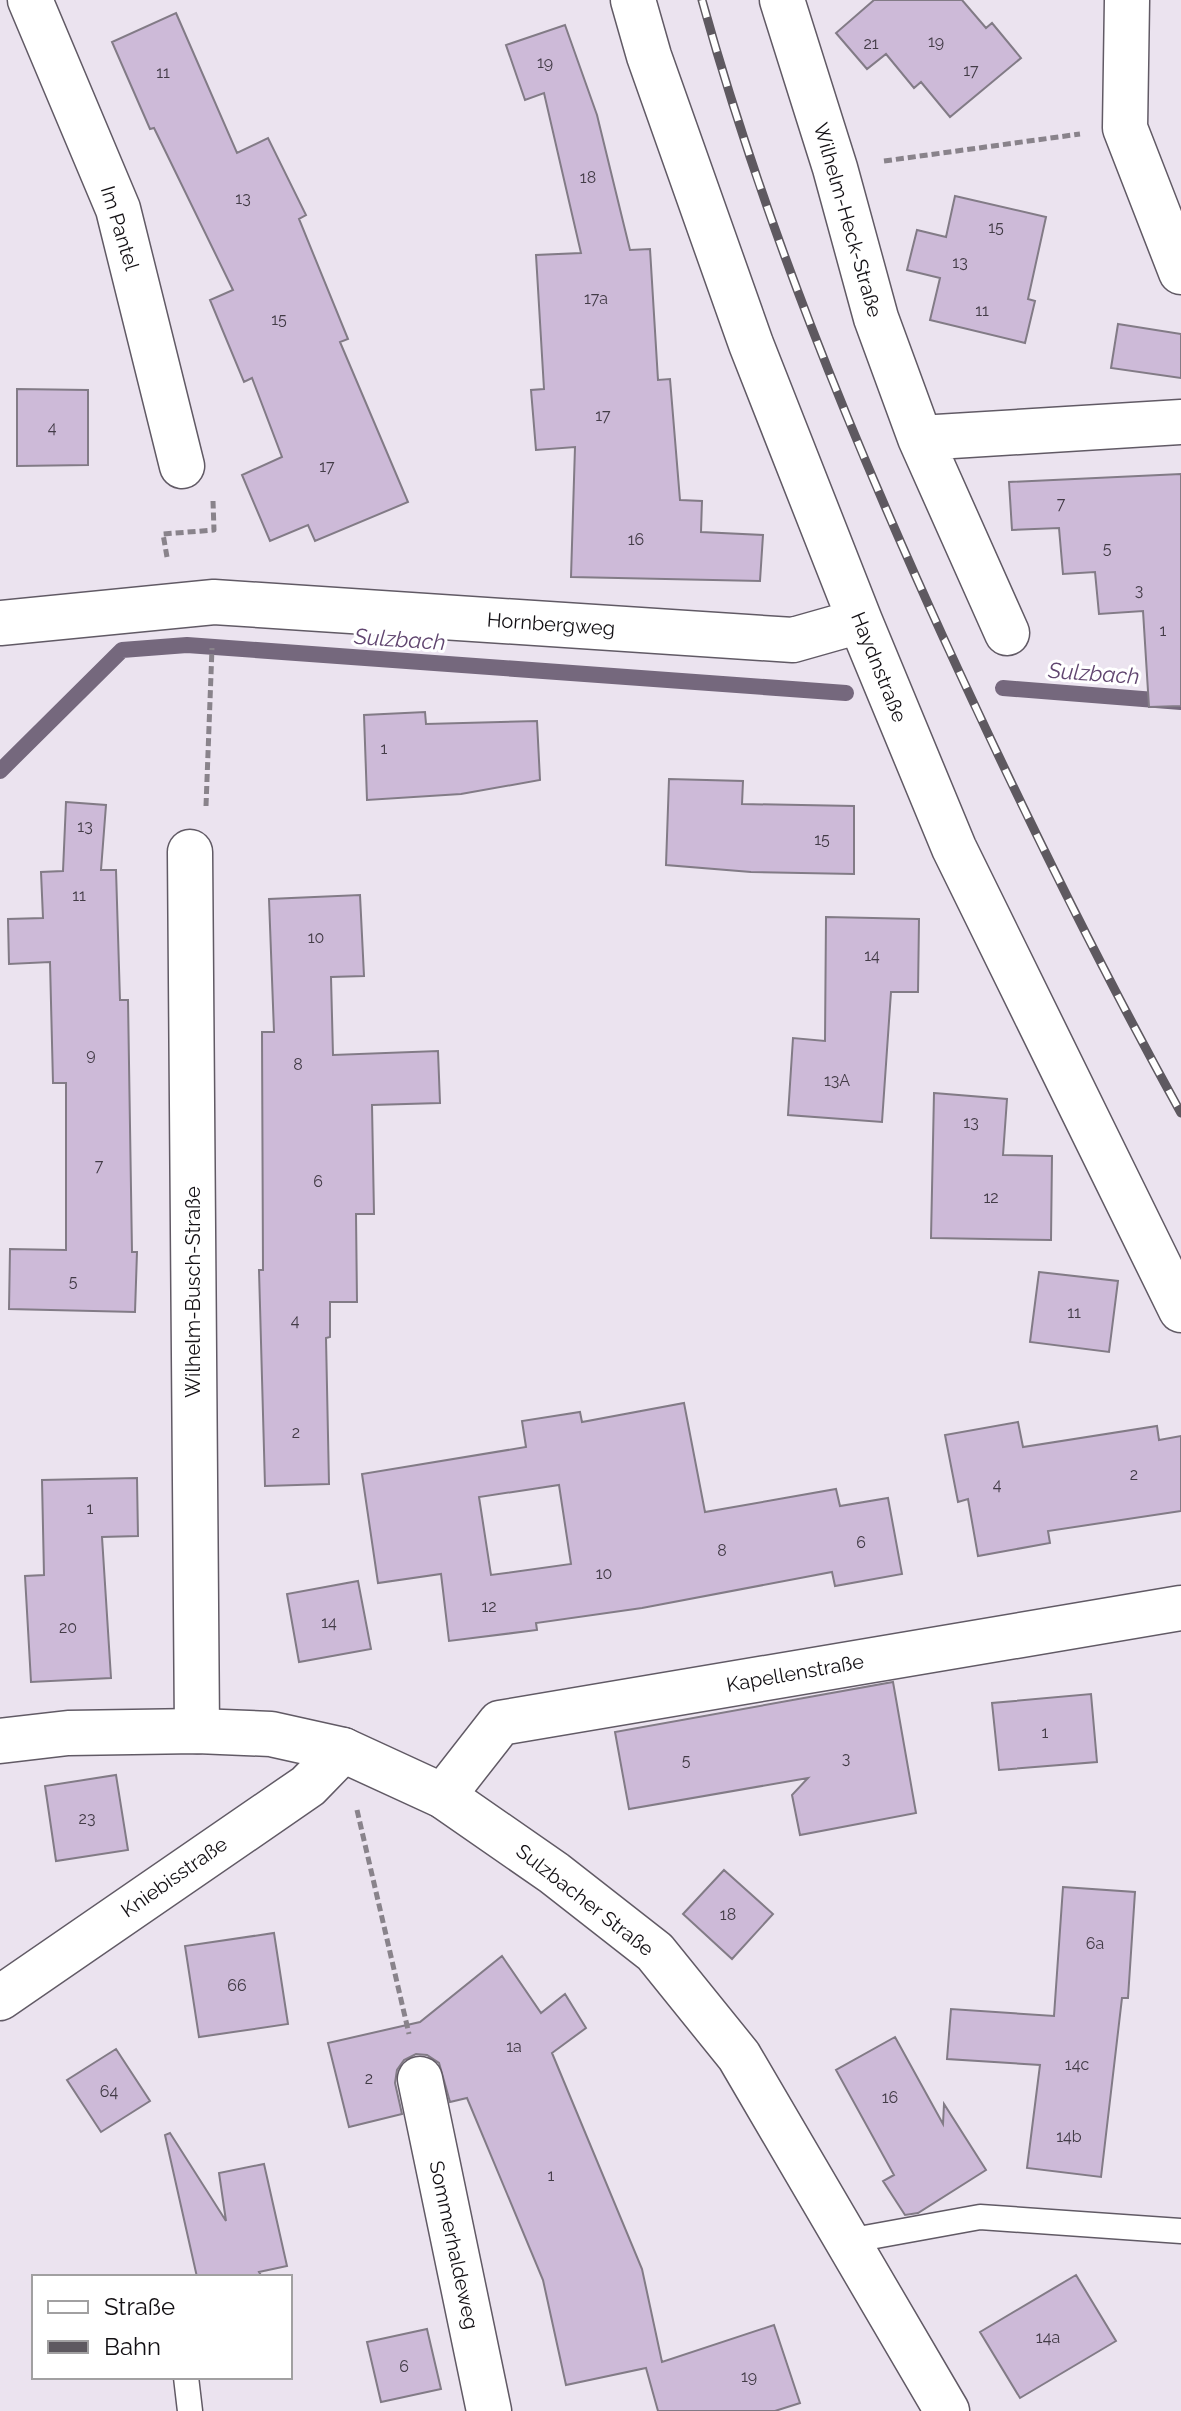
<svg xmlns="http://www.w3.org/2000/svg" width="1181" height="2411" viewBox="0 0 1181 2411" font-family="Raleway,sans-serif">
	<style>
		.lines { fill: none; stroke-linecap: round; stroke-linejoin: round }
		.stream { stroke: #75687d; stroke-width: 16 }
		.building { fill: #cdbad8; stroke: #827b86; stroke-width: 2; fill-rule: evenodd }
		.service-casing { stroke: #615a65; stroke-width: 27 }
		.minor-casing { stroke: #615a65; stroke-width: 47 }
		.tertiary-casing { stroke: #615a65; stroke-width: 47 }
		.path { stroke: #89838b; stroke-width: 5; stroke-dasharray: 8 4; stroke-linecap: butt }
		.service { stroke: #fff; stroke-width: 24 }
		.minor { stroke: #fff; stroke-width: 44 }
		.tertiary { stroke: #fff; stroke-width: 44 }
		.rail-casing { stroke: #5e5960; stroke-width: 9 }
		.rail { stroke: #fff; stroke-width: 6; stroke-dasharray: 18; stroke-linecap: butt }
		.labels { text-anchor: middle; stroke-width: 6; stroke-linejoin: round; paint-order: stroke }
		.number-label { font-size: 16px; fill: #423b46 }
		.street-label { font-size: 20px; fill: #141115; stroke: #fff }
		.water-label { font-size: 22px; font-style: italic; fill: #614670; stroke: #fff }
	</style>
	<rect width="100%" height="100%" fill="#ebe3ef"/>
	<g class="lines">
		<path class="stream" d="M1003,688l178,14
			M0,771l122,-121 65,-5 659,48"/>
	</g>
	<path class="building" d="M874,0h88l24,28 6,-5 29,35 -71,59 -29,-35 -7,6 -28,-34 -19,15 -31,-36z
		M176,13l61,140 31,-15 38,77 -7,4 49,120 -8,3 68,160 -93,39 -7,-16 -38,16 -28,-66 40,-18 -30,-79 -8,4 -34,-82 23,-10 -79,-162 -4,1 -38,-87z
		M565,25l32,90 33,135 20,-1 8,131 12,-1 10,121 22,1 -1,31 62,3 -3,46 -189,-4 4,-130 -39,3 -5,-60 13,-1 -8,-134 45,-2 -37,-160 -19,7 -19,-55z
		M955,196l91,21 -18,82 7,2 -10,42 -95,-23 10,-42 -33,-8 10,-40 29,7z
		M1118,324l63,10v44l-70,-10z
		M17,389l71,1v75l-71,1z
		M1181,474v232l-32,1 -6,-96 -44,3 -4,-42 -32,2 -4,-46 -47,2 -3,-48z
		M425,712l1,12 111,-3 3,59 -79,14 -94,6 -3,-85z
		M669,779l74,2 -1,23 112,2v68l-103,-2 -85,-7z
		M66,802l40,3 -5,65h15l4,130h8l4,252h5l-2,60 -126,-3 1,-60 56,1v-167h-13l-3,-121 -41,2 -1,-45 35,-1 -2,-46 22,-1z
		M360,895l4,81 -33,1 2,78 105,-4 2,52 -68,2 2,109h-18l1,88h-27v35l-4,1 3,146 -64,2 -6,-216h4l-1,-238h12l-5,-133z
		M826,917l93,2 -1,73h-27l-9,130 -94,-7 5,-77 32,3z
		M934,1093l73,6 -4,56 49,1 -1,84 -120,-2z
		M1039,1272l79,9 -9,71 -79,-10z
		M684,1403l21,109 131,-23 4,17 48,-8 14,76 -67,12 -3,-14 -190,36 -106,15 1,7 -88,11 -8,-67 -63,9 -16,-109 164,-27 -4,-26 58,-9 2,10zM559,1485l12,79 -80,11 -12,-78z
		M1018,1422l5,25 134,-21 2,14 22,-4v75l-133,20 2,12 -72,13 -10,-57 -10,3 -13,-67z
		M137,1478l1,58 -36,1 9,141 -80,4 -6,-106 19,-1 -2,-95z
		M358,1581l13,68 -72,13 -12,-68z
		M893,1682l23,131 -116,22 -8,-40 16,-17 -179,31 -14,-77z
		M1091,1694l6,68 -98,8 -7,-67z
		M116,1775l12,75 -72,11 -11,-75z
		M724,1870l49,44 -41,45 -49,-45z
		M1063,1887l72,5 -7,106h-6l-21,179 -74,-9 13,-103 -93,-6 4,-50 103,7z
		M274,1933l14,91 -89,13 -14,-91z
		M502,1956l39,57 24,-19 21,34 -34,25 90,216 20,93 112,-37 26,78 -25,8h-117l-12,-43 -80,17 -23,-105 -76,-182 -17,4 -11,-39 -12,-8 -11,-1 -12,6 -7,10 -2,13 7,31 -53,13 -21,-84 92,-21z
		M895,2037l48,87 1,-20 42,66 -68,43 -13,2 -22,-34 11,-6 -58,-105z
		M116,2049l34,52 -49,31 -34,-52z
		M170,2133l56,88 -7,-48 45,-9 23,102 -28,6 3,5h-65l-32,-142z
		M1076,2275l40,66 -96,57 -40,-66z
		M427,2329l14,60 -60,13 -14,-60z"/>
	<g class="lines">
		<g class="service-casing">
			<path id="service" d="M848,2241l132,-24 201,14
				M186,2377l4,34"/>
		</g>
		<g class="minor-casing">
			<path id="minor" d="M30,0l88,209 64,257
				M633,0l16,56 102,288 109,277 94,227 227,462
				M782,0l53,168 41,150 44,120 87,195
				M1127,0l-2,128 56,144
				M920,438l261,-16
				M0,623l214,-21 579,38 67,-19
				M190,852l7,879
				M443,1796l57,-73 681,-115
				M0,1998l308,-212 35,-36
				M420,2079l69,332"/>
		</g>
		<g class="tertiary-casing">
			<path id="tertiary" d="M0,1741l68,-8 129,-2 74,3 72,16 100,46 111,77 101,79 84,104 208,355"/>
		</g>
		<path class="path" d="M884,161l196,-27
			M167,557l-4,-23 51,-4 -1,-29
			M206,806l6,-158
			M357,1810l52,224"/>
		<use href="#service" class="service"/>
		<use href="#minor" class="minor"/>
		<use href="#tertiary" class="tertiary"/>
		<g class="rail-casing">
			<path id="rail" d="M702,0c61,220 147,431 242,639 74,161 151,319 237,474"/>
		</g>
		<use href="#rail" class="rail"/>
	</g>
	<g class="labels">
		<g class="number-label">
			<text x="936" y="47">19</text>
			<text x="871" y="49">21</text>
			<text x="545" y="68">19</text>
			<text x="971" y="76">17</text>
			<text x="163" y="78">11</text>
			<text x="588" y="183">18</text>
			<text x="243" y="204">13</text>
			<text x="996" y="233">15</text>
			<text x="960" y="268">13</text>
			<text x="596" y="304">17a</text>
			<text x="982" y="316">11</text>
			<text x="279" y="325">15</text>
			<text x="603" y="421">17</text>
			<text x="52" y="433">4</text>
			<text x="327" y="472">17</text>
			<text x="1061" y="509">7</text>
			<text x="636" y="545">16</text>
			<text x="1107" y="554">5</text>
			<text x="1139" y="596">3</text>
			<text x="1163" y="636">1</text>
			<text x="384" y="754">1</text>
			<text x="85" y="832">13</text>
			<text x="822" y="845">15</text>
			<text x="79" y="901">11</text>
			<text x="316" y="943">10</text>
			<text x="872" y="961">14</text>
			<text x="91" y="1060">9</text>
			<text x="298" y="1070">8</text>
			<text x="837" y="1086">13A</text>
			<text x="971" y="1128">13</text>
			<text x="99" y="1171">7</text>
			<text x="318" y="1187">6</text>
			<text x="991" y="1203">12</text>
			<text x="73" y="1287">5</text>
			<text x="1074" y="1318">11</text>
			<text x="295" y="1326">4</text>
			<text x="296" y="1438">2</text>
			<text x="1134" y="1480">2</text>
			<text x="997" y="1490">4</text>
			<text x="90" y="1514">1</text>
			<text x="861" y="1548">6</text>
			<text x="722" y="1556">8</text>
			<text x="604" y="1579">10</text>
			<text x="489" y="1612">12</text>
			<text x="329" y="1628">14</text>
			<text x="68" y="1633">20</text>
			<text x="1045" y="1738">1</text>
			<text x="846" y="1764">3</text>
			<text x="686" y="1766">5</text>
			<text x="87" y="1824">23</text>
			<text x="728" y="1920">18</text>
			<text x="1095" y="1949">6a</text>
			<text x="237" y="1991">66</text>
			<text x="514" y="2052">1a</text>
			<text x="1077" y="2070">14c</text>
			<text x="369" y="2084">2</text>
			<text x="109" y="2097">64</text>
			<text x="890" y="2103">16</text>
			<text x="1069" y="2142">14b</text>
			<text x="551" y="2181">1</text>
			<text x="1048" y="2343">14a</text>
			<text x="404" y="2372">6</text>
			<text x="749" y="2382">19</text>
		</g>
		<g class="street-label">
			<text transform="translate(848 220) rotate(74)" y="7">Wilhelm-Heck-Straße</text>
			<text transform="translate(120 228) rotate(73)" y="7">Im Pantel</text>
			<text transform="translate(551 624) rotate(4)" y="7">Hornbergweg</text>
			<text transform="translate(879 667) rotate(68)" y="7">Haydnstraße</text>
			<text transform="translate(193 1292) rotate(-90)" y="7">Wilhelm-Busch-Straße</text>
			<text transform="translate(795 1673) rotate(-10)" y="7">Kapellenstraße</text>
			<text transform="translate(174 1877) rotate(-35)" y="7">Kniebisstraße</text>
			<text transform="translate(585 1900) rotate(38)" y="7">Sulzbacher Straße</text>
			<text transform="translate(454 2245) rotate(78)" y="7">Sommerhaldeweg</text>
		</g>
		<g class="water-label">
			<text transform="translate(400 639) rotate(4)" y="8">Sulzbach</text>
			<text transform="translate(1094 673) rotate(4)" y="8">Sulzbach</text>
		</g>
	</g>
	<rect x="32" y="2275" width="260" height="104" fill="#ffffff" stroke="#a1a0a1" stroke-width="2"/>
	<rect x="48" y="2301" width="40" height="12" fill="#ffffff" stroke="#a1a0a1" stroke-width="2"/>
	<text x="104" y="2315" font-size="24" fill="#141115">Straße</text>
	<rect x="48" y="2341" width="40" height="12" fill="#5e5960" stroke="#a1a0a1" stroke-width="2"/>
	<text x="104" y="2355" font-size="24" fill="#141115">Bahn</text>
</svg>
